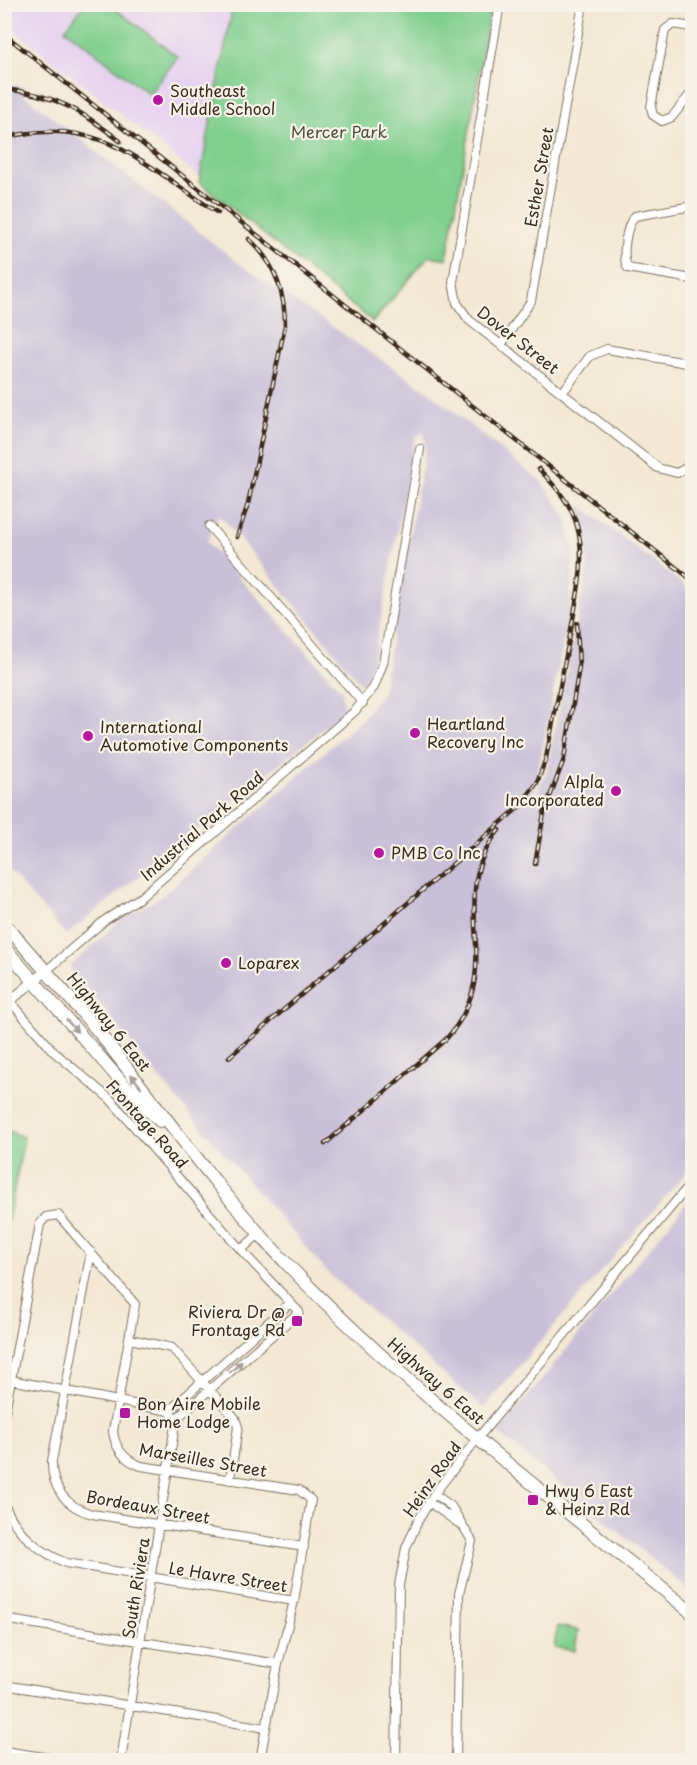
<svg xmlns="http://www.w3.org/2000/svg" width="697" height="1765" viewBox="0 0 697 1765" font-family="'Playpen Sans',sans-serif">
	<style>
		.built { fill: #e6d2f0 }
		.industrial { fill: #c8bfd8 }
		.green { fill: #80cf8f; stroke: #5e7c56; stroke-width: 1.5 }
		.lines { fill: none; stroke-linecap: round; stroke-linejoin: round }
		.minor-casing { stroke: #7b6c5d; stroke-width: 10 }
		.tertiary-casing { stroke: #7b6c5d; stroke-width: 11 }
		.primary-casing { stroke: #7b6c5d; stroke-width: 14 }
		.minor { stroke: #fff; stroke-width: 8 }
		.tertiary { stroke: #fff; stroke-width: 9 }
		.primary { stroke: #fff; stroke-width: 12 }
		.rail-casing { stroke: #3b2a1e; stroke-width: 4.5 }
		.rail { stroke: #f7f3e8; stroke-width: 2; stroke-dasharray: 7; stroke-linecap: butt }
		.oneway { fill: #a79f9a }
		.poi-dot { fill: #b5179e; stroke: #f7f3e8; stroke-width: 2 }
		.labels { text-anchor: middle; stroke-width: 4.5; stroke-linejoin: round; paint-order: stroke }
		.poi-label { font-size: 16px; fill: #3b2a1e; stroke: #f7f3e8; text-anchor: start }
		.park-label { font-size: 16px; fill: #4c533a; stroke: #f7f3e8 }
		.street-label { font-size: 16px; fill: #3b2a1e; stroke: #f7f3e8 }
	</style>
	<rect width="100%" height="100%" fill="#f7f3e8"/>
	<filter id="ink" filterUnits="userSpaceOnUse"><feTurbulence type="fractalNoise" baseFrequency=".0167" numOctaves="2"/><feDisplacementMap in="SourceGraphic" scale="12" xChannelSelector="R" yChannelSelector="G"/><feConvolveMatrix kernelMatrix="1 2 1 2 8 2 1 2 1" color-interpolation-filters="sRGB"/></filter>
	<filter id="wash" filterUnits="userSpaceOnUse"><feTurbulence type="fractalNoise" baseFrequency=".008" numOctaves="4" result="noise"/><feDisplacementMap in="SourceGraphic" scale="24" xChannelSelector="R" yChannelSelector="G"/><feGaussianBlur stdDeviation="1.35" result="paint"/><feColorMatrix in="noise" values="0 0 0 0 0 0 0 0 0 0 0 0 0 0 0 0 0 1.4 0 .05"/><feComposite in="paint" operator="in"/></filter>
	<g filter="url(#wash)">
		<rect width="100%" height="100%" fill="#f3e8d3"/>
		<path class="built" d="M4,5h229l-33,172 -195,-154z"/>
		<path class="industrial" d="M4,84l21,3 -1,8 221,173 184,124 113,90 24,35 8,32 -4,59 -39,198 16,-36 41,-205 -8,-60 112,86v303l-4,18 4,24v230l-209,242 -155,-135 -164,-189 -94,-117 51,-48 37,-20 202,-178 22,-28 44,-250 -3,-11 -8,6 -43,228 -9,20 -144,-172 -12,28 135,149 2,21 -278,223 -61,-69z
			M692,1196v396l-194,-159z"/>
		<path class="green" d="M84,5h26l68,52 -29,37 -84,-65z
			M233,5h258l-44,254 -18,-3 -56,66 -174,-140z
			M5,1129l19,9 -19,99z
			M558,1626l20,4 -3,21 -21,-4z"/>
	</g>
	<g filter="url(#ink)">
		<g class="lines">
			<g class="minor-casing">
				<path id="minor" d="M500,4l-47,278 4,21 12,17 189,148 19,5 11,-6 4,-8
					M692,27l-19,-3 -8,6 -14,77 2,8 9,6 10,-4 20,-25
					M692,206l-57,10c-9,9 -14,41 -7,52l5,1 59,10
					M501,345l30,-44 52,-297
					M562,393l28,-37 17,-7 85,15
					M209,526l154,177
					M46,971l59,-51 36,-23 214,-186 19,-24 9,-24 37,-214
					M4,994l50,58 56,47 131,151 58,62 -123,107
					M241,1250l19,-17
					M91,1252l-39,209c-1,27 14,46 40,53l212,33
					M130,1339l42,9 63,70 3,9 -8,53
					M11,1380l158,31 7,8
					M169,1411l121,-108
					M4,1417l36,-193 6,-7 12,-2 77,89 -22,127c2,18 11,29 28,35l158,24 12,10 -17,101 -16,63 -18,96
					M434,1494l17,12 21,35 -13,53 -3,166
					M429,1502l32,23
					M4,1504c12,29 34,47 62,59l228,38
					M4,1619l274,45
					M4,1685l262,43
					M4,1751l60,9
					M121,1760l55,-341
					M396,1760l3,-175 7,-37 12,-27 16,-27 43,-55 215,-257"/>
			</g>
			<g class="tertiary-casing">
				<path id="tertiary" d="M4,1006l42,-35"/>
			</g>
			<g class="primary-casing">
				<path id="primary" d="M4,923c32,38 66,74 97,112 62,78 120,160 189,232 123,128 266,234 402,346
					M4,947l135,155 21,19"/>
			</g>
			<use href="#minor" class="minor"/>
			<use href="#tertiary" class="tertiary"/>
			<use href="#primary" class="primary"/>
			<g class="rail-casing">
				<path id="rail" d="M4,34l688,546
					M4,89c50,5 78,22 116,52
					M4,138c96,-25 140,27 214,75
					M237,537l11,-33 37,-179c0,-34 -11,-63 -36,-86
					M535,864l9,-51 20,-54 15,-92 -2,-44
					M229,1057l289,-249 19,-25 9,-25c8,-41 16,-82 24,-123 6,-35 17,-73 7,-109 -6,-23 -22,-40 -38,-57
					M325,1144l121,-105c65,-72 -4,-139 53,-209"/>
			</g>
			<use href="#rail" class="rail"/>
		</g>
		<defs><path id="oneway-solid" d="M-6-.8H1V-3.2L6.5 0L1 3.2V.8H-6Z" transform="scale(1.5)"/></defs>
		<g class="oneway">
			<use href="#oneway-solid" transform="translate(72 1026) rotate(49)"/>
			<use href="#oneway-solid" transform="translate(136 1081) rotate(-128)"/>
			<use href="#oneway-solid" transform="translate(236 1367) rotate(-41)"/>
		</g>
	</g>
	<g class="poi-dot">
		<circle cx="158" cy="100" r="6"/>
		<circle cx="415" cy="733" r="6"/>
		<circle cx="88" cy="736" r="6"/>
		<circle cx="616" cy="791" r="6"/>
		<circle cx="379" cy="853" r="6"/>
		<circle cx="226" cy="963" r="6"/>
		<rect x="291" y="1315" width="12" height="12" rx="3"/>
		<rect x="119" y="1407" width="12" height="12" rx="3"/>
		<rect x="527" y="1494" width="12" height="12" rx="3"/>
	</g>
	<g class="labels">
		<g class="poi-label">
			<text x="170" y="97">Southeast<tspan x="170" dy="18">Middle School</tspan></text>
			<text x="427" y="730">Heartland<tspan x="427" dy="18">Recovery Inc</tspan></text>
			<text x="100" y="733">International<tspan x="100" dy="18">Automotive Components</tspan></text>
			<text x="604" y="788" text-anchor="end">Alpla<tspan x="604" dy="18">Incorporated</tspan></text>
			<text x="391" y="859">PMB Co Inc</text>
			<text x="238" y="969">Loparex</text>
			<text x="285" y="1318" text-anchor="end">Riviera Dr @<tspan x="285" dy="18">Frontage Rd</tspan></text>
			<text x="137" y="1410">Bon Aire Mobile<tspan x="137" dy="18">Home Lodge</tspan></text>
			<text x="545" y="1497">Hwy 6 East<tspan x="545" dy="18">&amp; Heinz Rd</tspan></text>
		</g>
		<g class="park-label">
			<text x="339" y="138">Mercer Park</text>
		</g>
		<g class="street-label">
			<text transform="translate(539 177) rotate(-80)" y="6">Esther Street</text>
			<text transform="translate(518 340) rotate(38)" y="6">Dover Street</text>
			<text transform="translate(202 826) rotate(-41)" y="6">Industrial Park Road</text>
			<text transform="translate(109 1022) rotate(51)" y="6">Highway 6 East</text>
			<text transform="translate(147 1124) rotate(48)" y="6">Frontage Road</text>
			<text transform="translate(436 1381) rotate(41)" y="6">Highway 6 East</text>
			<text transform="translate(203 1460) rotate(10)" y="6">Marseilles Street</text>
			<text transform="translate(432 1479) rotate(-55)" y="6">Heinz Road</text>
			<text transform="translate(148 1507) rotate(10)" y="6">Bordeaux Street</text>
			<text transform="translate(228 1577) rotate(9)" y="6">Le Havre Street</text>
			<text transform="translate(136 1588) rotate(-81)" y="6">South Riviera</text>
		</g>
	</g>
	<rect width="697" height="1765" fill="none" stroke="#f7f3e8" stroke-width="24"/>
</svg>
